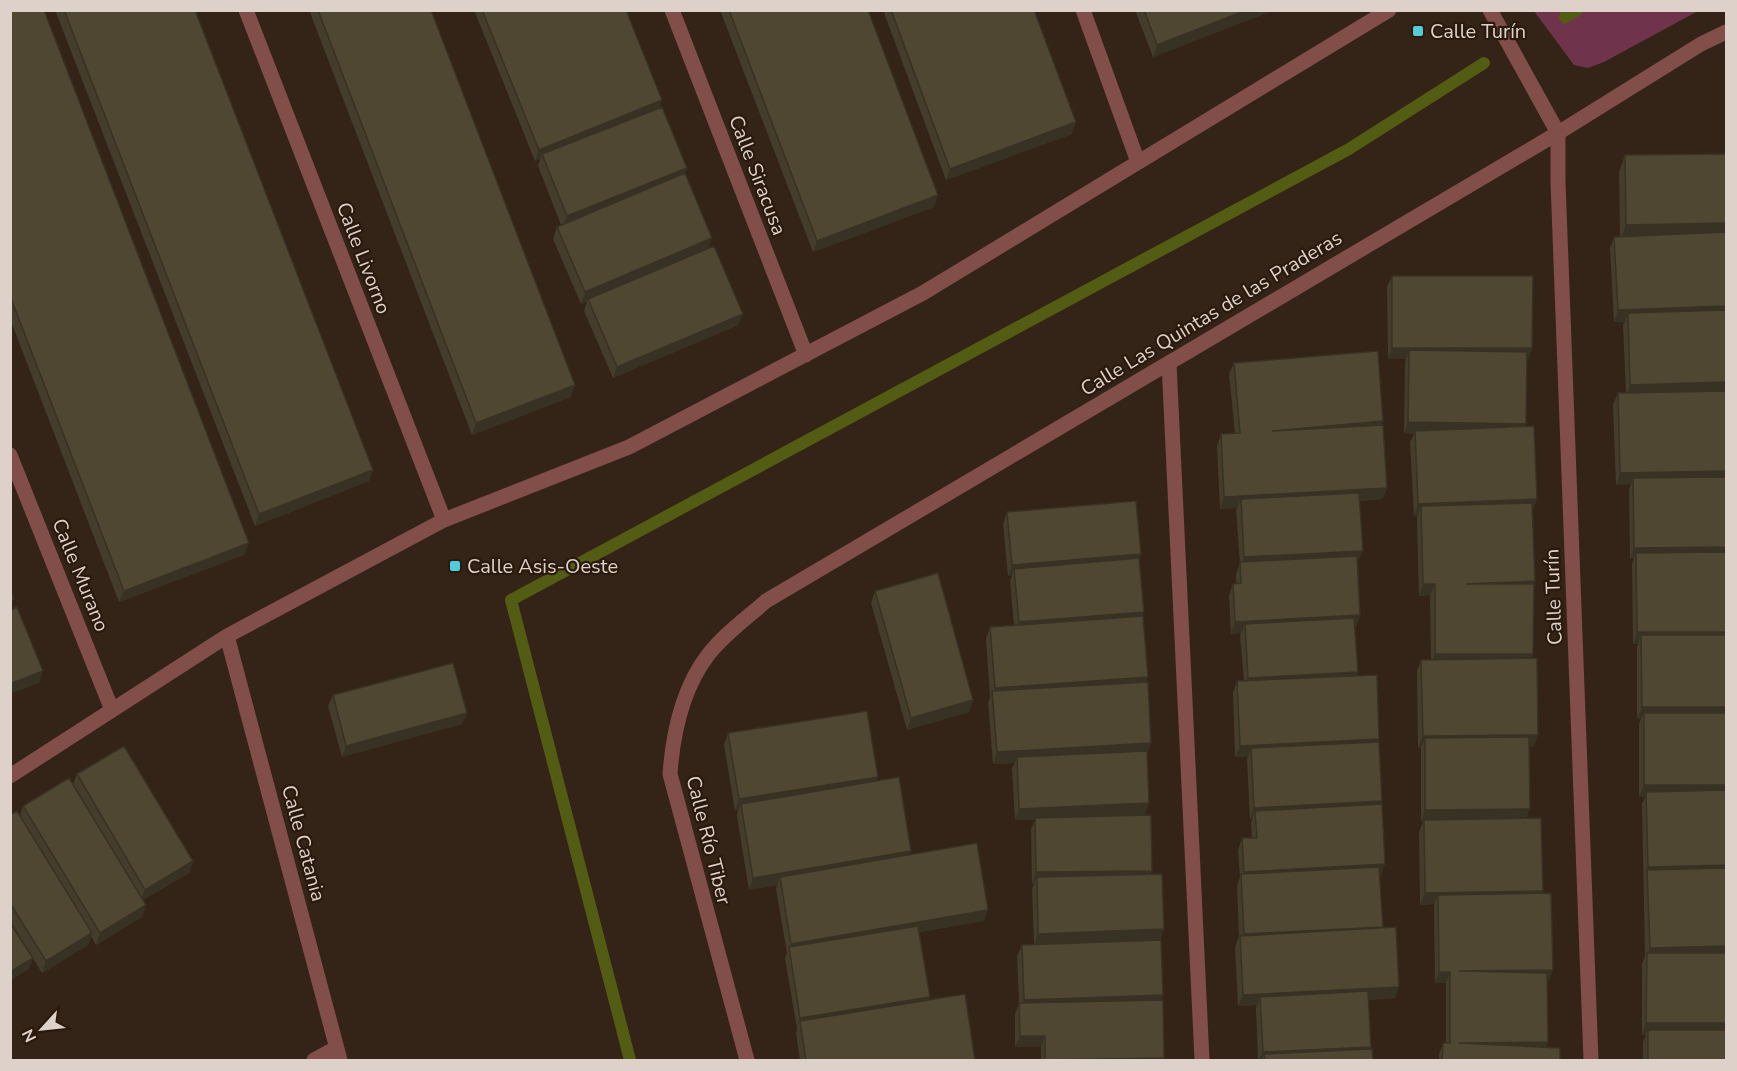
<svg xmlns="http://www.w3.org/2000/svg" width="1737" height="1071" viewBox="0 0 1737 1071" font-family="'Nunito Sans',sans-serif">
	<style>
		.green { fill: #6f334b }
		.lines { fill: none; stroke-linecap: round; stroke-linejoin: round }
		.stream { stroke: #535c13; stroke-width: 12 }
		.street { stroke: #814e49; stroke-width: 15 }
		.wall { fill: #453d2c }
		.shaded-wall { fill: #383224 }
		.building { fill: #504733; stroke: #383224; stroke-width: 1.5 }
		.poi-dot { fill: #52cbda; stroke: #2a1a0e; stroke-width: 2 }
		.labels { text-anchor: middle; stroke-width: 4.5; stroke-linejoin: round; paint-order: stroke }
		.poi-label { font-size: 20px; fill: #ddd1ca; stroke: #2a1a0e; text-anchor: start }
		.street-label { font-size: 20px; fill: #ddd1ca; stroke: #2a1a0e }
	</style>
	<rect width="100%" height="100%" fill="#342317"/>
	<path class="green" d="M1534,11h164l-94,51 -16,6 -14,-3z"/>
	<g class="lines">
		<path class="stream" d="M1565,17l12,-7
			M630,1060l-119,-460 838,-451 135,-86"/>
		<path class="street" d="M246,10l198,510
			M672,10l134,345
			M1083,10l55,152
			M1490,10l68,123v49l33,878
			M1169,363l33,697
			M10,455l102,255
			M227,636l113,424
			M10,776l217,-140 217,-116 185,-73 294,-154 466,-283
			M314,1060l22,-12
			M747,1060l-77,-286c3,-42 12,-85 38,-119 16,-21 39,-37 58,-54l792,-468 143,-89 25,-12"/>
	</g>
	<path class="wall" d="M10,10l239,533 -5,12 -125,47 -109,-283z
		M55,10h140l174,471 -114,45z
		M309,10h122l140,387 -99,38z
		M474,10h152l36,90 -3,8 28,60 -2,6 24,74 29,77 -125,53 -29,-67 3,-10 -6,3 -28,-65 4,-12 4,-2 -23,-59 2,-7 -5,2z
		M720,10h148l66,197 -121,45z
		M883,10h151l38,124 -126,46z
		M1135,10h135l-1,2 -116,45z
		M1625,155l101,905h-83v-18l3,-7h-4v-71l3,-8 -3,-152 3,-7h-6v-73l2,-5h-4v-72l1,-3h-5l-1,-80 2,-5h-4l-1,-70 2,-5 -15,1 -3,-80 5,-12h8l-3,-68 2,-3h-11l-4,-74 4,-11 6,-1 -1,-64z
		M1392,276l140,72 -4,12h-1l-2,66 8,85 2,70 -2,3v70l-2,5 3,88h-5l-3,72 17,72 -1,2 7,88h-2l-1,66 14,13h-121v-6l4,-11h3v-60h-11l-1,-79 -14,1 -1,-73 4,-10h-2v-74h-3l-1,-77 4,-11h10l-1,-65 -11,1 -2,-78 1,-3 -4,1 -4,-74 4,-8 -10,-1 1,-71 1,-3h-18l-1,-72z
		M1234,363l148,62 1,74 -23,2 -2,61 2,53 -4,12h-1l3,45 -2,4 23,63 -1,3 4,59 -1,3v72h-1l2,52 13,70 -27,2 2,49 3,11h-115l-2,-52 1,-3 -19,1 -3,-58 4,-12 -2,-50 3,-9 -2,-27 4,-12h10l-1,-15 1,-4h-2l-3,-59 1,-3h-13l-2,-64 4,-12h7l-4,-45 1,-3 -10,1 -2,-39 4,-11 3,-1v-9l4,-11 -4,-53 1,-2 -17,1 -3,-63 4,-12 14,-1 -6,-59z
		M1007,512l132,47 3,57 6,61 -2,5 2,72 -3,61 -29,1 36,55 -2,3 10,66 1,60 3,58v2h-123v-13h-26v-33l4,-11 -2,-47 5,-11 12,-1 -2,-55 2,-5h-2l-1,-55 4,-9h-20l-3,-52 3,-5 -22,1 -5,-61 2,-6 -4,-58 4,-12 24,-1 -4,-45 2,-5h-4l-5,-52z
		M875,591l98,109 -4,12 -62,18 -36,-127z
		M333,695l134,18 -5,11 -120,33 -14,-51z
		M728,733l149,48 34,70 -2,4 75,66 -65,11 10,68 46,60h-175l-4,-27 1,-4 -12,-71 2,-5 -11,-64 1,-4 -28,5 -12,-74 1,-6 -3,1 -11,-66z
		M77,774l116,87 -4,12 -46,27 3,5 -4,12 -46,28 -5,-9 -3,9 -46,28 -9,-15 -4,11 2,-15 -21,-33v-106h10l3,-9 50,-22z"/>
	<path class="shaded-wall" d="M1247,10h23l-1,2 -116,45 4,-12z
		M662,100l-4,12 -116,42 -2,5 -5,2 4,-11z
		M1076,122l-4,12 -126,46 4,-11z
		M687,168l-4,12 -121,48 5,-12z
		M938,195l-4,12 -121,45 4,-11z
		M1726,223v16l-106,2 6,-16z
		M712,238l-4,12 -120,49 -1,2 -6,3 4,-12z
		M1726,306v11l-98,-4 -3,9h-11l4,-12z
		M743,314l-5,11 -125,53 4,-11z
		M1392,348h140l-4,12 -119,-1v-9l-3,9h-18z
		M1726,382v12l-100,3 4,-12z
		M575,385l-4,12 -99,38 4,-12z
		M1383,421l-4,11 -107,-1z
		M1408,422l118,2 -5,12 -106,-5 -1,3 -10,-1z
		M373,470l-4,11 -114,45 4,-12z
		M1726,471v11l-93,-4 -2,6 -15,1 4,-12z
		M1387,488l-4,11 -142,8v-8l-4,9 -17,1 4,-12z
		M1537,499l-4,12 -112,-5 -3,9 -4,1 4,-12z
		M249,543l-5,12 -125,47 5,-11z
		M1726,547v12l-90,-6 -2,6h-4l4,-11z
		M1363,551l-5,11 -118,6 4,-11z
		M1141,554l-4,11 -123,4 -2,7h-4l4,-11z
		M1535,581l-4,11 -65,-8z
		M1423,584h12l-5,11 -11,1z
		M1144,612l-5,11 -124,10 4,-11z
		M1360,615l-4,12 -111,6v-9l-4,9 -10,1 4,-12z
		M1637,632h89v12l-85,-9 -3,9h-5z
		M1435,654h98l-4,12 -98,-1z
		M43,671l-4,12 -29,11v-10z
		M1358,672l-5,12 -109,6 4,-12z
		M1148,677l-4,11 -151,6 2,-6z
		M973,700l-4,12 -62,18 4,-12z
		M1642,707h84v12l-82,-6 -3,6h-4z
		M467,713l-5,11 -120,33 4,-11z
		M1538,735l-4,12 -109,1v-10l-4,10h-3l5,-12z
		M1379,739l-4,12 -124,-3 -3,9h-13l5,-11z
		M1151,743l-4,12 -130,2 -2,6 -22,1 4,-12z
		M878,777l-4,11 -133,16 -3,6 -3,1 4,-12z
		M1644,785h82v12l-80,-5 -1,5h-6z
		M1382,801l-4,11 -123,-1 -3,8h-2l4,-11z
		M1149,803l-4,12 -110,5v-2v2h-20l4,-11z
		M1530,809l-4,11 -105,2 4,-12z
		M911,851l-4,12 -127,14 -3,8 -28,5 4,-12z
		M193,861l-4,12 -48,28 4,-11z
		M1385,864l-4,12 -139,7 -1,-3 3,-8z
		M1726,865v11l-79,-6 -3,9 4,-12z
		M1152,871l-5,11 -110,-5 -3,7h-2l4,-12z
		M1543,891l-4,11 -101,-7 -4,9 -14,1 5,-12z
		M146,905l-4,12 -46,28 4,-12z
		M988,910l-4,11 -194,34 -1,-6 2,-5z
		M1383,927l-5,11 -138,8 4,-12z
		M1164,929l-4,12 -126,4 4,-11z
		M92,933l-4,12 -46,28 4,-12z
		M1726,946v12l-79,-2 3,-8z
		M33,958l-4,11 -19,12v-9z
		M1553,970l-4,11 -95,2 5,-12z
		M1439,972h11l-4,11h-11z
		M1399,987l-4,11 -135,7v-8l-3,8 -19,1 5,-11z
		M1163,995l-4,12 -139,5 4,-12z
		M930,997l-4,11 -126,13 -4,8 4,-11z
		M1646,1023h80v12l-78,-5 -2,5h-4z
		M1020,1036h25l-4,11h-26z
		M1548,1042l-5,12 -84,-11z
		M1371,1047l-5,11 -102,-4 -2,6h-3l4,-8z
		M1164,1058v2h-119z"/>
	<path class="building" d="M10,10h34l205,533 -125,48 -114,-295z
		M64,10h131l178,460 -114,44z
		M318,10h113l144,375 -99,38z
		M482,10h144l36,90 -123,50z
		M729,10h139l70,185 -121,46z
		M891,10h143l42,112 -126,47z
		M1144,10h103l-90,35z
		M662,107l25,61 -120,48 -25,-62z
		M1726,154v69l-100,2 -1,-70z
		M685,173l27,65 -127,54 -28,-65z
		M1726,232v74l-108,4 -4,-73z
		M714,246l29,68 -126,53 -29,-68z
		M1392,276h141l-1,72h-140z
		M1726,310v72l-96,3 -2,-72z
		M1409,350l118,2 -1,72 -118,-2z
		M1378,351l5,70 -111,10 111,-6 4,63 -163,9 -3,-63 19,-1 -6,-70z
		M1726,391v80l-106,2 -2,-80z
		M1534,426l3,73 -119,5 -3,-73z
		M1726,477v70l-92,1 -1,-70z
		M1359,493l4,58 -119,6 -3,-58z
		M1136,501l5,53 -129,11 -5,-53z
		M1532,503l3,78 -69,3h68l-1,70h-98v-70h-12l-2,-78z
		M1726,552v80h-89l-1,-79z
		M1357,556l3,59 -125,7 -2,-38 8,-1 -1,-21z
		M1139,558l5,54 -125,10 -5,-53z
		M938,573l35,127 -62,18 -36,-127z
		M10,590l4,9 -4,1z
		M17,607l26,64 -33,13v-74z
		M1143,616l5,61 -153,11 -5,-61z
		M1354,618l4,54 -110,6 -3,-54z
		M1641,635h85v72h-84z
		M1537,658l1,77 -115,1 -2,-76z
		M453,663l14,50 -121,33 -13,-51z
		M1377,675l2,64 -139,7 -3,-65z
		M1148,682l3,61 -154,9 -5,-61z
		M867,711l11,66 -139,22 -11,-66z
		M1644,713h82v72h-82z
		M1529,737l1,72 -105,1v-72z
		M1379,742l3,59 -128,7 -3,-60z
		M124,746l69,115 -48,29 -68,-116z
		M1147,751l2,52 -130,6 -2,-52z
		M899,777l12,74 -158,27 -12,-74z
		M69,778l77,127 -46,28 -77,-127z
		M1726,790v75l-78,2 -2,-75z
		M1382,804l3,60 -141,8 -2,-34h15l-2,-27z
		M17,811l75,122 -46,28 -36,-58v-88z
		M1151,815l1,56 -116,1 -1,-54z
		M1541,818l2,73 -118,2 -1,-73z
		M977,843l11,67 -197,34 -11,-67z
		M1379,867l4,60 -139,7 -3,-60z
		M1726,868v78l-76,2 -3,-78z
		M1162,874l2,55 -126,5 -1,-57z
		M1551,893l2,77 -94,1 88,2 1,69 -89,1 101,5v12h-118l1,-17h7v-71h-11l-1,-77z
		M10,923l23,35 -23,14z
		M918,926l12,71 -130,21 -11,-71z
		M1396,927l3,60 -156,8 -3,-59z
		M1161,940l2,55 -139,5 -2,-55z
		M1647,953h79v70h-80z
		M1368,991l3,56 -108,5 -3,-55z
		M965,994l10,66h-169l-6,-39z
		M1163,1000l1,58 -119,2v-24h-25l-1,-33z
		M1648,1030h78v30h-78z
		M1372,1049l1,11h-108l-1,-6z"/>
	<g class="poi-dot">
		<rect x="1412" y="25" width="12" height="12" rx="3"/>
		<rect x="449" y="560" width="12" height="12" rx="3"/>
	</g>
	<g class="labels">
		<g class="poi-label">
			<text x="1430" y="38">Calle Turín</text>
			<text x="467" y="573">Calle Asis-Oeste</text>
		</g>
		<g class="street-label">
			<text transform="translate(758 175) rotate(69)" y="7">Calle Siracusa</text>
			<text transform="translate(364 258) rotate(69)" y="7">Calle Livorno</text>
			<text transform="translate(1211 313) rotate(-31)" y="7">Calle Las Quintas de las Praderas</text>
			<text transform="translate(81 575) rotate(68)" y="7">Calle Murano</text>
			<text transform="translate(1553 597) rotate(-92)" y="7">Calle Turín</text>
			<text transform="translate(709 840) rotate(76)" y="7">Calle Río Tiber</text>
			<text transform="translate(304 843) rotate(75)" y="7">Calle Catania</text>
		</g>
	</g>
	<rect width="1737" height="1071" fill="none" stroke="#ddd1ca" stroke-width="24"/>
	<g transform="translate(42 1029) rotate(243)" stroke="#2a1a0e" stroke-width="4.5" paint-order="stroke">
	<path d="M0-4.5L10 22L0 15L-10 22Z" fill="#ddd1ca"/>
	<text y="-9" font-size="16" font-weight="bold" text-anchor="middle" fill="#ddd1ca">N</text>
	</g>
</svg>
